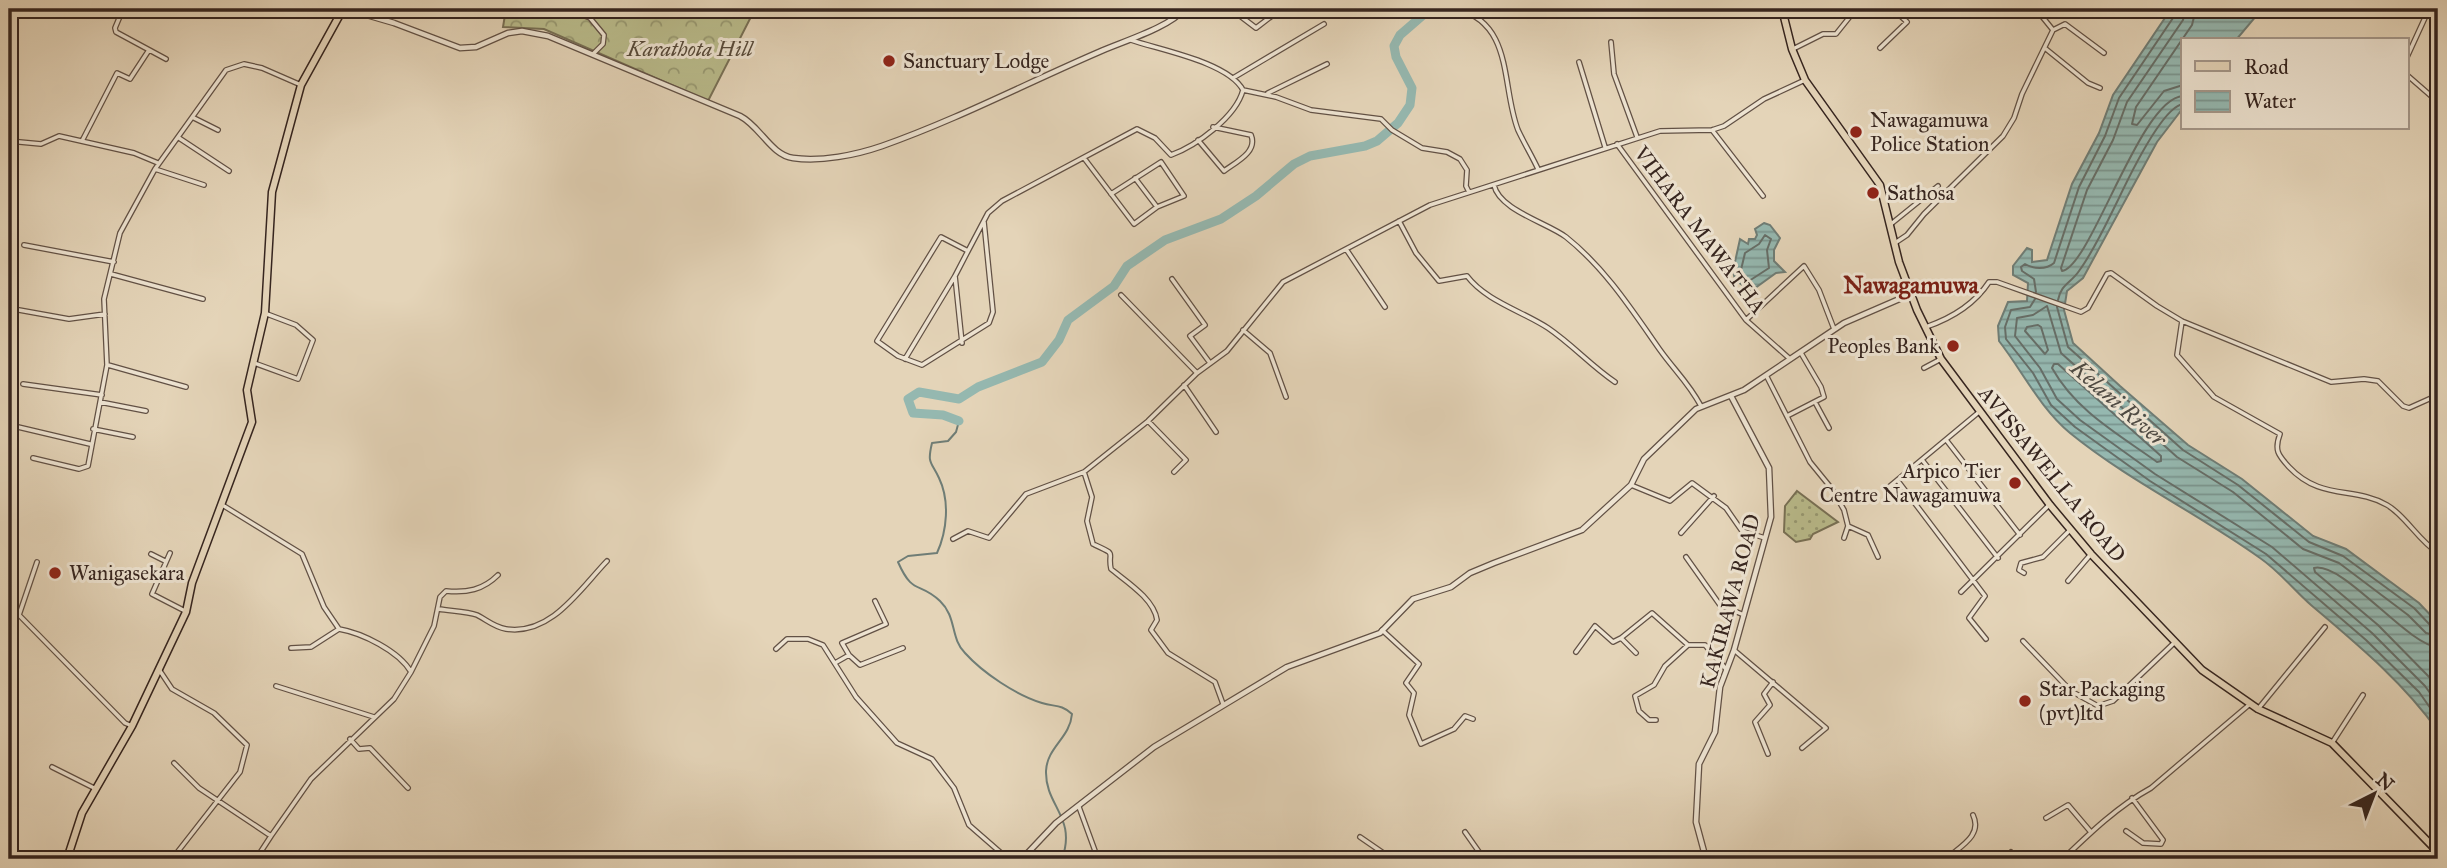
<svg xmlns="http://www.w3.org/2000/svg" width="2447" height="868" viewBox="0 0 2447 868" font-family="'IM FELL Great Primer',serif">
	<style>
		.grass { fill: url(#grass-dots); stroke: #787055; stroke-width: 2 }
		.forest { fill: url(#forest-crowns); stroke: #787055; stroke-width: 2 }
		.water { fill: url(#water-rules); stroke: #6f7d76; stroke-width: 2 }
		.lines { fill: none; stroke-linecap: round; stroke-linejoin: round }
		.shore { stroke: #666e68; stroke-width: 2 }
		.stream { stroke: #6f7d76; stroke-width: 2 }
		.river { stroke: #95b8b0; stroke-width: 9 }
		.minor-casing { stroke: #625145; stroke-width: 6 }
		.tertiary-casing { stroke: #625145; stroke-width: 7 }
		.primary-casing { stroke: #36251f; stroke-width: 9 }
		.minor { stroke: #ede3d1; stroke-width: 3.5 }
		.tertiary { stroke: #ede3d1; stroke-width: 4.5 }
		.primary { stroke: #e4d4b8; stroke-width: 6 }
		.poi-dot { fill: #8f2418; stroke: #ede3d1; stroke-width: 2.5 }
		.labels { text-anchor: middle; stroke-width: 6; stroke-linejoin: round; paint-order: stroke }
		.park-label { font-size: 21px; font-style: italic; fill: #574a3a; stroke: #ede3d1 }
		.poi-label { font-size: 21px; fill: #36251f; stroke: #ede3d1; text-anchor: start }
		.street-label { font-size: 21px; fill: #36251f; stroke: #ede3d1 }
		.water-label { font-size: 23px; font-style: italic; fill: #4e4a43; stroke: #ede3d1 }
		.quarter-label { font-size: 24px; font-weight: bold; fill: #7a1f14; stroke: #ede3d1 }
	</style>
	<defs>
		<pattern id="grass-dots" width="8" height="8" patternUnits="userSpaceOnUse" patternTransform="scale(1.75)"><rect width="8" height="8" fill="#b9bb8b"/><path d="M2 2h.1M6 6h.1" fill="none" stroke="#979871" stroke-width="1.8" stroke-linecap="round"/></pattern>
		<pattern id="forest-crowns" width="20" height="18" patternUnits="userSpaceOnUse" patternTransform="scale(1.75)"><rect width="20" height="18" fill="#b9bb8b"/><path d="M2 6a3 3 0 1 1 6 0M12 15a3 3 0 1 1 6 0" fill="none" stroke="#979871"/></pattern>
		<pattern id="water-rules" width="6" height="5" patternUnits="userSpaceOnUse" patternTransform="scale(1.75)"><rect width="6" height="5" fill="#95b8b0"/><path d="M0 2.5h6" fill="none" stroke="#7a958f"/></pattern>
	</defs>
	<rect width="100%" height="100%" fill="#e4d4b8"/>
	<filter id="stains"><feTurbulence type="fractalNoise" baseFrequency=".00286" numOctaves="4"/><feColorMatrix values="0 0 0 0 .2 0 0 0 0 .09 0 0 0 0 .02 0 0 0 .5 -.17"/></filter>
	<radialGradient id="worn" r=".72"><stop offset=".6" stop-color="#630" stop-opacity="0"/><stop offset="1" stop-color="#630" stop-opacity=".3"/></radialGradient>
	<path class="grass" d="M1797,491l41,31 -25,12 -3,5 -14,3 -12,-10 1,-26z"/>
	<path class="forest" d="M506,9h249l-47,92 -164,-72 -41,-2z"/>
	<path class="water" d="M2171,9h91l-26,31h-53v68l-26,34 -74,136 -16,13 -3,19 9,33 47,43 68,59 54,34 71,57 33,13 73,54 19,20v108c-36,-50 -80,-86 -127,-126 -17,-15 -32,-34 -51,-47 -61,-44 -131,-77 -190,-125 -30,-25 -47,-61 -71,-92l-1,-15 10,-24 19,-1 1,-18 -15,-8v-9l14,-18 5,2v12l15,-2 25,-76 27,-51 14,-38z
		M1764,223l6,2 10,13 -6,12v11l11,11 -9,1 -25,18 -16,-11 -2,-9 7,-32 8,5 1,-5h6l2,-4 -2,-6z"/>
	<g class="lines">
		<path class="shore" d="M2183,85l-19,6 -27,34 -5,-1 4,-17 56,-82 4,-16
			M2183,96c-43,2 -92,171 -121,175l-1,-3 26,-78 26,-50 14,-38 56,-82 2,-11
			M1765,235l6,4 -4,11 2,18 -20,13 -9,-7 5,-21 14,-9z
			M2036,292l-2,-13 -12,-8 -1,-4 4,-3c8,5 21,6 29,-1l25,-76 26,-51 14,-38 56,-83 2,-6
			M2035,299l-5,8 -19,3 -6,17 1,12 27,34 18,32 24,22 75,54 116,73 100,86 53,52 19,27
			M2058,300c3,-16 13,-17 21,-29 16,-22 27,-47 39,-71 9,-19 44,-93 65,-96
			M2057,307l11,40 115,103 55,35 71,57 34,14 71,52 17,18 7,1
			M2038,325l3,2 7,23 -3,4 -20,-23 2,-4z
			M2058,364l103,92v5l-4,1c-39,-28 -81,-51 -105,-94l2,-4z
			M2438,636l-12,-3 -18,-18 -69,-52 -36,-14 -70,-57 -56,-35 -116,-104 -14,-47 -14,9 -16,3 -2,18 25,32 17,31 23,21 75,54 117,73 100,86 53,53 13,18
			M2438,647c-30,-1 -95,-86 -124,-79l1,4 63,53 60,61"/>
		<path class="stream" d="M959,421l-3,11 -8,9 -16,2c-5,21 -1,18 7,35 11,23 8,53 -2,75l-29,3 -10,6c15,34 21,19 42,39 17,16 10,37 25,52 18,20 51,42 77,50 13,4 19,1 30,11 -2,24 -25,33 -26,57 -1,35 31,46 16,88"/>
		<path class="river" d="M959,421l-16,-6 -30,-2 -5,-14 11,-7 40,7 19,-12 64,-25 17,-22 9,-20 46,-34 13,-20 38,-26 56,-21 35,-23 38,-32 16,-8 55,-10 12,-5 21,-18 12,-18 2,-17 -16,-31 -2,-11 6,-11 30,-26"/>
		<g class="minor-casing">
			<path id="minor" d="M123,9l-8,19 1,4 50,27
				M568,9l22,9 14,17 -1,9 -10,10
				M1231,9l25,19 25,-19
				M1457,9c57,15 44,77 61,121 6,13 14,26 20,39
				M2053,30l12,-6 39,29
				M1131,40c29,10 97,22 112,50l33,7 35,13 70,9 11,11 30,18 25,4 13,7 7,11 -1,16 3,6
				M1611,42l3,32 23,63
				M1880,48l27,-26 -14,-13
				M1793,49l30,-15h13l20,-25
				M2046,49l42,34 12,5
				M2407,57l22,-48
				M1579,62l26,85
				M2407,75l31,27
				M1233,78l91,-54
				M1268,93l59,-29
				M194,118l24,12
				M1712,130l51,66
				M179,138l50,33
				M1198,140l26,31c12,-9 34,-19 27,-36l-38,-8
				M9,141l32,3 18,-8 75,17 24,10
				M82,141l35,-68 13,6 19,-29
				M1617,144l129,176 44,39
				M1084,158l50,66 23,-17 27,-11 -23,-34 -50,32
				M9,162l7,-20
				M155,169l49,16
				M1135,178l22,29
				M1494,185c5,25 54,38 72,52 39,31 66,73 94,113 15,21 28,32 41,56
				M1399,221l17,32 23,28 28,-5c19,25 55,35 81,52 25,17 42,37 67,54
				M984,222l9,90 -4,11 -67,42 -24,-9 -21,-15 64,-104 27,14 20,-38 14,-12 135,-72 18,9 16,17c25,-9 65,-38 72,-65
				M1891,224l47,-38
				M1895,243l12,-8 17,-21 79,-78 11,-18 8,-24 31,-64 -17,-21
				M24,245l90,17
				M1346,249l39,58
				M111,274l92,25
				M1172,279l33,46 -15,11 20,27
				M1121,295l76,78
				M19,310l50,9 36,-5
				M1746,320l58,-54 15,24 15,39
				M2182,321l-5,34 37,42 66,37c-6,16 -2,21 9,33 32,34 65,19 98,38 18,10 31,35 51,48
				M1926,327c26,-9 48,-22 63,-45h8l84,30 7,-4 19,-34 4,-1 46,33 25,15 149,61 33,-3 14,2 25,25 6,2 29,-13
				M1243,330l27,23 16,44
				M962,343l-7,-67 13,-25
				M905,359l50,-83
				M254,363l44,16 15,-39 -17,-15 -29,-11
				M108,365l78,22
				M1924,368l17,-9
				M1767,377l43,85 22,27 12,21 4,16 -4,12
				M23,384l79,11
				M1184,385l32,47
				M100,402l46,9
				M1816,404l13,24
				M1787,416l37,-19 -3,-10 -20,-34
				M1148,421l38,39 -12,12
				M18,427l72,17
				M93,429l40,8
				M1947,441l73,94
				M33,458l46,11 9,-3 19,-101 -3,-66 16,-66 35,-64 71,-99 18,-6 18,4 39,17
				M1923,461l75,97
				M1898,481l87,115 -16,22 17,21
				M1631,485l39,16 22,-18 34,25 16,23 23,7
				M1890,486l89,-74
				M1848,526l20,9 10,22
				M1681,533l33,-37
				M953,539l15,-8 21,7 37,-44 58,-22
				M170,553l-18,41 33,17
				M151,554l14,7
				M1686,557l34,48 24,10
				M37,562l-18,53 106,108 7,3
				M2024,573l-5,-3 2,-7 22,-6 27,-27
				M2068,581l23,-27
				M1961,592l88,-87
				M439,609c11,2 28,2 38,6 10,5 17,12 29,14 45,7 74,-40 101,-68
				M1382,630l37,34 -13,19 8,10 -5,22 12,29 33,-15 11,-13 8,3
				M2023,641l48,50 27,15 15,-5 61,-58
				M291,648l20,-1 28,-18
				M776,649l11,-10h21l15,6 33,52 41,46 35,16 22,29 15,37 39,34
				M1734,650l92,78 -24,20
				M1576,652l19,-26 18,16 8,-4
				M1636,653l-15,-15 31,-25 36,32h17l21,24
				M849,655l11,10 43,-17
				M835,663l14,-8 -7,-12 44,-19 -11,-23
				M160,671l12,18 42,24 33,32 -7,27 -68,87
				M411,672l23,-46 6,-29 6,-6c21,2 37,-1 52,-16
				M276,686l98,31
				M9,699l4,2
				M1223,704l-8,-22 -47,-29 -17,-23 6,-10c-3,-21 -30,-38 -46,-51 -4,-19 8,-13 -18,-25l-6,-23 5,-24 -8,-25 64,-51 49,-48 30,-22 56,-69 147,-77 230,-74 52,-1 12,-4 40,-27 41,-19
				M2258,709l67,-82
				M1656,720h-7l-10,-9 -4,-15 19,-11 11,-19 23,-21
				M350,739l9,10 11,-1 38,40
				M2332,743l31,-48
				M1768,754l-13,-32 15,-17 -6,-11 9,-12
				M174,763l25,25 72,48 40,-57 83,-80 17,-27c-12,-21 -49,-39 -72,-43l-15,-22 -22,-53 -78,-48
				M52,767l44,22
				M1079,807l19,52
				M2046,818l22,-13 22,26
				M2126,831l17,12 18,1 2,-4 -31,-42
				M1465,832l19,27
				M1360,837l32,22
				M2005,858l6,-6 8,7
				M256,859l15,-23
				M1946,859c13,-12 37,-23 27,-44
				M2063,859c27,-26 55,-53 88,-71l99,-84"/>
		</g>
		<g class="tertiary-casing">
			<path id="tertiary" d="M346,9l48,14 66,25 16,-1 32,-14 14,-2 26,5 192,80c20,10 31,39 53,42 28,4 63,-3 89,-12 74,-26 145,-63 217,-94 22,-10 72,-25 85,-43
				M1022,859l34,-36 98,-76 133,-80 93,-34 33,-34 38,-12 19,-14 24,-10 88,-33 49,-45 13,-26 52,-50 48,-19 100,-67 67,-29
				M1706,859l-10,-37 3,-58 16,-32 5,-45 14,-37 37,-133 -2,-49 -38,-72"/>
		</g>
		<g class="primary-casing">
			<path id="primary" d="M1782,9l10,40 13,31 75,105 19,77 18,48 24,49 109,146 41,49 111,116 56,39 74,34 106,109
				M67,859l15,-46 50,-87 54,-114 6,-29 60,-161 -5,-32 18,-77 7,-121 29,-107 42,-76"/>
		</g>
		<use href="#minor" class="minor"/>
		<use href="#tertiary" class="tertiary"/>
		<use href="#primary" class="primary"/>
	</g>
	<g class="poi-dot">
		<circle cx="889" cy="61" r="7"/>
		<circle cx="1856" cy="132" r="7"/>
		<circle cx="1873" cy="193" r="7"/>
		<circle cx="1953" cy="346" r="7"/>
		<circle cx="2015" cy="483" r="7"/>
		<circle cx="55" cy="573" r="7"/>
		<circle cx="2025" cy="701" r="7"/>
	</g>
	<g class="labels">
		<g class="park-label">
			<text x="690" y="56">Karathota Hill</text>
		</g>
		<g class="poi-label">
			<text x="903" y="68">Sanctuary Lodge</text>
			<text x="1870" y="127">Nawagamuwa<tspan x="1870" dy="24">Police Station</tspan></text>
			<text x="1887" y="200">Sathosa</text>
			<text x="1939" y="353" text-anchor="end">Peoples Bank</text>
			<text x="2001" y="478" text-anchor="end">Arpico Tier<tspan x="2001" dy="24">Centre Nawagamuwa</tspan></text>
			<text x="69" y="580">Wanigasekara</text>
			<text x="2039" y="696">Star Packaging<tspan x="2039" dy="24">(pvt)ltd</tspan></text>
		</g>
		<g class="street-label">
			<text transform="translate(1700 230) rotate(53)" y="7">VIHARA MAWATHA</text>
			<text transform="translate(2052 474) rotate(51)" y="7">AVISSAWELLA ROAD</text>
			<text transform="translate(1730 601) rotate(-75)" y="7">KAKIRAWA ROAD</text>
		</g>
		<g class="water-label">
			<text transform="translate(2119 403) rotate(41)" y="8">Kelani River</text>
		</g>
		<g class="quarter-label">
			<text x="1911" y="293">Nawagamuwa</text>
		</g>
	</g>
	<rect width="2447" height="868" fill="none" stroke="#e4d4b8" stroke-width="35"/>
	<rect x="10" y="10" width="2426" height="847" fill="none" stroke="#36251f" stroke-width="3.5"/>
	<rect x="18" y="18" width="2412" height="833" fill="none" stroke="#36251f" stroke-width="2"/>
	<rect x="2181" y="38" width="228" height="91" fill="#ede3d1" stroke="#a4978a" stroke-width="2"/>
	<rect x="2195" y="61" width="35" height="10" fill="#e4d4b8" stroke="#a4978a" stroke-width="2"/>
	<text x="2244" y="74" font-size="21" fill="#36251f">Road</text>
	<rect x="2195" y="91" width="35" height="21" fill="url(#water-rules)" stroke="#a4978a" stroke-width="2"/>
	<text x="2244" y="108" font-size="21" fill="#36251f">Water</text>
	<g transform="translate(2374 794) rotate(42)" stroke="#ede3d1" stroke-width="5" paint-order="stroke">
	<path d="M0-5L12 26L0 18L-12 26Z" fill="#36251f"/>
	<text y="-10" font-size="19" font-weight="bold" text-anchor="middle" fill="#36251f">N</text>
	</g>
	<rect width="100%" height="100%" filter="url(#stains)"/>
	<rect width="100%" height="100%" fill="url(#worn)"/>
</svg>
